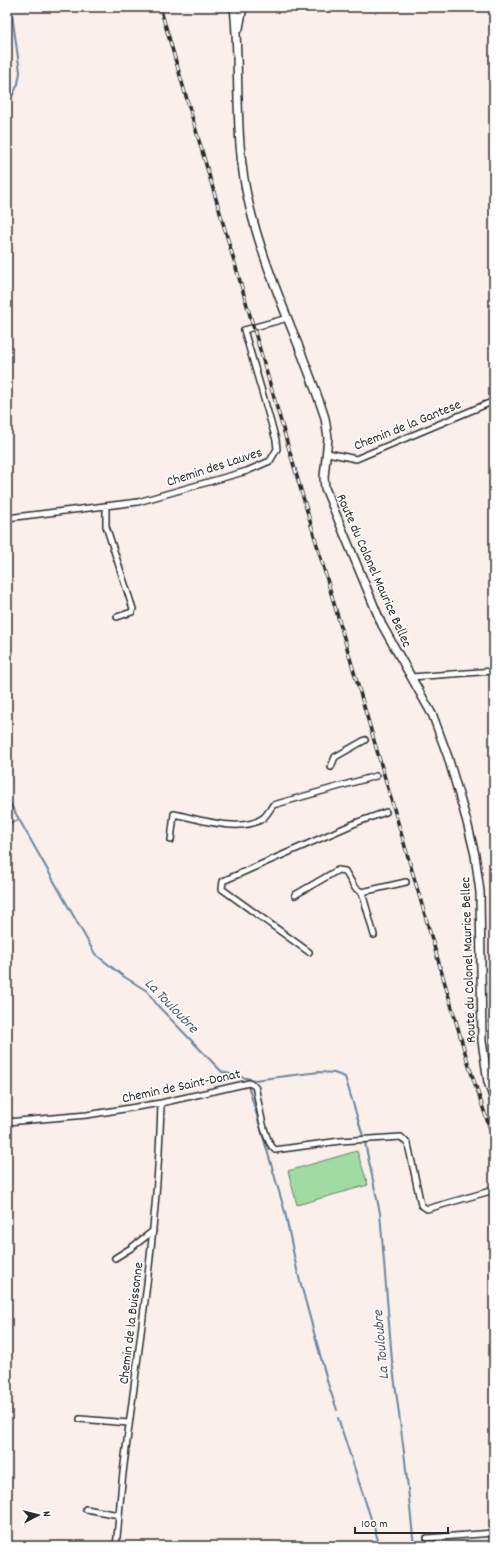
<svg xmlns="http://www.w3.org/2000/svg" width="501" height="1553" viewBox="0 0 501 1553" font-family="Dekko,sans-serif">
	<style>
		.pitch { fill: #9fdba2; stroke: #658366 }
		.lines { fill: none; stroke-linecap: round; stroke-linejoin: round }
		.stream { stroke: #6887a0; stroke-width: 2 }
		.minor-casing { stroke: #2b2b2b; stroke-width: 8 }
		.secondary-casing { stroke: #2b2b2b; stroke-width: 10 }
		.minor { stroke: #fff; stroke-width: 5 }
		.secondary { stroke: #fff; stroke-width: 7 }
		.rail-casing { stroke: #2b2b2b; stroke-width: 3.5 }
		.rail { stroke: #fff; stroke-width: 2; stroke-dasharray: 6; stroke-linecap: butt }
		.labels { text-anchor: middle; stroke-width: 3; stroke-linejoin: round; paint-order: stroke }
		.street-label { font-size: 14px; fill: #2b2b2b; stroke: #fff }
		.water-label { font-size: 15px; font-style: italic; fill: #4a5966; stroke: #fff }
	</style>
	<rect width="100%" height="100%" fill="#faefeb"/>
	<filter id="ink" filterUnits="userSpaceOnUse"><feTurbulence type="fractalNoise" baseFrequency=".025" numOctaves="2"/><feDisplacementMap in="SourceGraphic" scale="8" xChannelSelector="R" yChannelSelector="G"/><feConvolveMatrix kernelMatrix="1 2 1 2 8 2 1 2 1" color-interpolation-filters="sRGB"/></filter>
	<g filter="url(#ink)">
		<path class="pitch" d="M357,1151l11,34 -71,20 -9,-34z"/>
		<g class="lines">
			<path class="stream" d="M7,107l11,-23 2,-12 -9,-65
				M7,798l88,156 28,22 24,15 11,15 64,66 32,8 65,-8 15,1 11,4 18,59
				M7,824l12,-4
				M248,1085l37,127 12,58 31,114 9,26
				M365,1143l15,70 12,147 13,100 9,86
				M338,1418l42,128"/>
			<g class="minor-casing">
				<path id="minor" d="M328,453l28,6 138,-58
					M106,506v20l27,83 -1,3 -15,5
					M7,518l131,-16 109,-31 23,-10 7,-12 -1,-9 -32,-110 44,-12
					M411,677l83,-6
					M331,767l4,-10 30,-17
					M171,840l3,-26c24,5 68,20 89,4 4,-3 7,-9 10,-13l103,-29
					M295,895l43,-25 7,1 10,17 7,4
					M374,935l-12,-43 44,-10
					M309,952l-87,-63 1,-8 135,-59 28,-10
					M7,1122l80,-7 74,-12 88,-20 6,3c4,16 8,54 20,64l65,-9 61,-4 7,7 13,61 6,4 67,-19
					M115,1258l16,-10 22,-17
					M80,1419l49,4
					M86,1509l33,6
					M427,1538l67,-5
					M116,1546c3,-24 4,-48 7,-73 15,-123 35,-246 38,-370"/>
			</g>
			<g class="secondary-casing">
				<path id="secondary" d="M234,7c7,65 -1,132 15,197 17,73 53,142 76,214l3,20 -4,39 1,11 57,137 51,91 15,41 19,65 8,33 5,37 2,149 6,41 6,18
					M239,28l4,-21"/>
			</g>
			<use href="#minor" class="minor"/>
			<use href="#secondary" class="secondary"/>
			<g class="rail-casing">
				<path id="rail" d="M160,7l309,1059 25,75"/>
			</g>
			<use href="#rail" class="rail"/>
		</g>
	</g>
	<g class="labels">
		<g class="street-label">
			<text transform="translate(407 424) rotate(-22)" y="5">Chemin de la Gantese</text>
			<text transform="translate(214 466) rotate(-18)" y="5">Chemin des Lauves</text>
			<text transform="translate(375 570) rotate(66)" y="5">Route du Colonel Maurice Bellec</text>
			<text transform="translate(467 960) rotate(-92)" y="5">Route du Colonel Maurice Bellec</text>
			<text transform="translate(181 1085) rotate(-12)" y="5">Chemin de Saint-Donat</text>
			<text transform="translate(130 1323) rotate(-83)" y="5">Chemin de la Buissonne</text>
		</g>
		<g class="water-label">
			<text transform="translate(172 1005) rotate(46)" y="5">La Touloubre</text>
			<text transform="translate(380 1345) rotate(-95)" y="5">La Touloubre</text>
		</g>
	</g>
	<rect width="501" height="1553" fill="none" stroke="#fff" stroke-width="24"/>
	<rect x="12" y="12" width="477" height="1529" fill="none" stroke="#2b2b2b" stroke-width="1.5" filter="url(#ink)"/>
	<g transform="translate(38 1515) rotate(83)" stroke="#ffffff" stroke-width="3" paint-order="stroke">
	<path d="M0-3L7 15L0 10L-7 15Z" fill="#2b2b2b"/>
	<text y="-6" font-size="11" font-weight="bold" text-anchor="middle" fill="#2b2b2b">N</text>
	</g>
	<path d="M355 1527v6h93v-6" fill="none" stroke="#2b2b2b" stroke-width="2"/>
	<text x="361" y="1527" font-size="12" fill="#2b2b2b" stroke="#ffffff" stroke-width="3" paint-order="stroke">100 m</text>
</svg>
